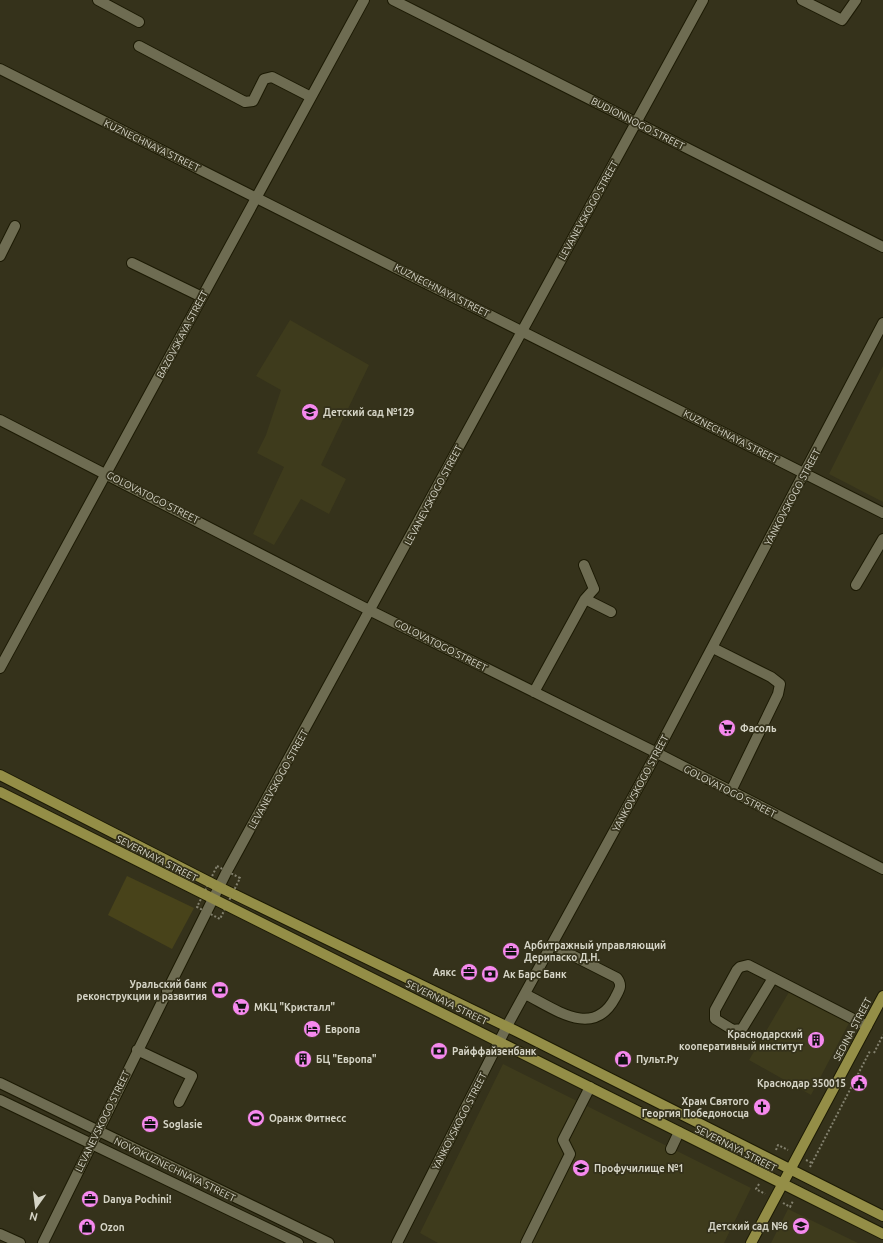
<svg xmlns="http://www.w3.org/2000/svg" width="883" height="1243" viewBox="0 0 883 1243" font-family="Ubuntu,sans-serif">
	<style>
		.built { fill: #3e3b1c }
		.green { fill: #48431a }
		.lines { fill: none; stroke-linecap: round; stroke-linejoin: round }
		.minor-casing { stroke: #1c1a04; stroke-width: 12 }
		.major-casing { stroke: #1c1a04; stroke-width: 12 }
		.path { stroke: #83816e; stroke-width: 2; stroke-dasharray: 2 2; stroke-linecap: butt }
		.minor { stroke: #6e6c52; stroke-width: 10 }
		.major { stroke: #948e47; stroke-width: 10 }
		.labels { text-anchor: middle; stroke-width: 3.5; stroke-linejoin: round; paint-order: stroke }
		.street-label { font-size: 10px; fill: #d6d5c7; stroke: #35321b }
		.poi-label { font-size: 10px; font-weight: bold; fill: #d6d5c7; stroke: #35321b; text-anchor: start }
	</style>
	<rect width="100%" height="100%" fill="#35321b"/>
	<path class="built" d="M290,320l79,45 -48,100 25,14 -17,35 -28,-15 -27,46 -21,-11 31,-67 -27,-14 9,-18 15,-45 -25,-14z
		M883,366v136l-54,-28z
		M789,992l60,31 -38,72 -62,-35z
		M503,1064l248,124 -27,55h-286l-18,-10z
		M788,1209l70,34h-87z"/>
	<path class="green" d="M127,876l67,32 -22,41 -64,-34z"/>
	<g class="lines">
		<g class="minor-casing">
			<path id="minor" d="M98,0l41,22
				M393,0l490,247
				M802,0l40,20 14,-20
				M139,46l106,56 8,-1 11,-22 8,-2 39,20
				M0,69l883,444
				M0,256l15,-30
				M132,263l70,34
				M0,420l371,191 286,142 226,116
				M584,565l10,24 -9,10
				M856,585l27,-46
				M713,648l58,29 9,7 -2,10 -47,97
				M0,668l364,-668
				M534,692l51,-93 26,13
				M773,978l-31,51 -9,1 -18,-11v-9l22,-40 3,-3 8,-2 119,61
				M167,991l60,-120 476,-871
				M525,994c30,15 68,45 90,4 4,-8 8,-12 2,-20l-65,-33
				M137,1050l55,26 -13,26
				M0,1083l329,160
				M0,1100l298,143
				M671,1149l8,-17
				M0,1234l20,9
				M43,1243l120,-243
				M397,1243l110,-217 139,-253 237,-450
				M526,1243l44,-89 -7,-14 27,-53"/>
		</g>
		<g class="major-casing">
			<path id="major" d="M0,775l219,112 297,144 367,185
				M0,792l883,442
				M751,1243l132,-247"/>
		</g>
		<path class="path" d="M217,866l23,12 -20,41 -23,-12z
			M874,1053l9,-18
			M776,1150l2,-5 10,5
			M806,1160l6,3
			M810,1167l60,-116
			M759,1184l-3,5 9,5
			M783,1203l7,4 3,-6"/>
		<use href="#minor" class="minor"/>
		<use href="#major" class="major"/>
	</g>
	<defs>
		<g id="school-disc" transform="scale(0.9)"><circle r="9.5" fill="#f689ee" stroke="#35321b"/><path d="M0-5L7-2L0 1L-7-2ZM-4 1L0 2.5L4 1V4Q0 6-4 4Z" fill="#111"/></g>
		<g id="supermarket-disc" transform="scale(0.9)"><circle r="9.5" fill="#f689ee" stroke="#35321b"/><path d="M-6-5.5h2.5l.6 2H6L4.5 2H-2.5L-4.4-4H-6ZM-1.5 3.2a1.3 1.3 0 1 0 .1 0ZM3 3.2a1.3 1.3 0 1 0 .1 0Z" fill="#111"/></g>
		<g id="office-disc" transform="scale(0.9)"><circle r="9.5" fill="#f689ee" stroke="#35321b"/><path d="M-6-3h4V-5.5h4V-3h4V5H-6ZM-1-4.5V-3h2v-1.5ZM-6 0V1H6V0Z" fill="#111"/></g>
		<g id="bank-disc" transform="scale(0.9)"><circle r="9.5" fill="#f689ee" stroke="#35321b"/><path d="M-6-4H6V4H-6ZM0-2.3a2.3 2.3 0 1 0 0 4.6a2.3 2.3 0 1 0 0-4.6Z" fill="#111"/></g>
		<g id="hotel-disc" transform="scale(0.9)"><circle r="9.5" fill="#f689ee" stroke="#35321b"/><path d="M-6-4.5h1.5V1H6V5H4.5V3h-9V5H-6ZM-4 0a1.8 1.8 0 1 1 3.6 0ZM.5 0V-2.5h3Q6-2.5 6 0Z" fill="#111"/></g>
		<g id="building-disc" transform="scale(0.9)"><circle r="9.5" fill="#f689ee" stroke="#35321b"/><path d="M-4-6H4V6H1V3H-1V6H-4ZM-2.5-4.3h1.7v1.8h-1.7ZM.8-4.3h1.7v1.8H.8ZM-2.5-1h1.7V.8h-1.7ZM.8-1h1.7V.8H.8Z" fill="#111"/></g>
		<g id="shop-disc" transform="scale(0.9)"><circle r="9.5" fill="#f689ee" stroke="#35321b"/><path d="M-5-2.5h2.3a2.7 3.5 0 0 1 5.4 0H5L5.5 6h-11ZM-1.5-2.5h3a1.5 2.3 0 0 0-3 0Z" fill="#111"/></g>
		<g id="civic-disc" transform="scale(0.9)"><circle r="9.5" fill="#f689ee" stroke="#35321b"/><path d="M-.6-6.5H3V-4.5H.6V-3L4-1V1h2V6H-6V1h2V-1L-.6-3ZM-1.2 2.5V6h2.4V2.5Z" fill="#111"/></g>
		<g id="church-disc" transform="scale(0.9)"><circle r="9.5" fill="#f689ee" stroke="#35321b"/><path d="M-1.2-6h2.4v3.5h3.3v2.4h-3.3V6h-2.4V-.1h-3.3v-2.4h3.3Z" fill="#111"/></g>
		<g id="stadium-disc" transform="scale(0.9)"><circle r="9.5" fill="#f689ee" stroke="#35321b"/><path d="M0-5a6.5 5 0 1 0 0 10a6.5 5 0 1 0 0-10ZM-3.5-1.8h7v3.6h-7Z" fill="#111"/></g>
		<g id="university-disc" transform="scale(0.9)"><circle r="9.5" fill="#f689ee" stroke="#35321b"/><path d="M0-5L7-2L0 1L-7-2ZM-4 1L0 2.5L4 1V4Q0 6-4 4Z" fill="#111"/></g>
	</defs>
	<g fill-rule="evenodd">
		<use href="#school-disc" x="310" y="412"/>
		<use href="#supermarket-disc" x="727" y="728"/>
		<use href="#office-disc" x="511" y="951"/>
		<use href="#office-disc" x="469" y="972"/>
		<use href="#bank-disc" x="490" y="974"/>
		<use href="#bank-disc" x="220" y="990"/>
		<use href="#supermarket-disc" x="241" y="1007"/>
		<use href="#hotel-disc" x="312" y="1029"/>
		<use href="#building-disc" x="816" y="1040"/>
		<use href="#bank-disc" x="439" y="1051"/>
		<use href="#building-disc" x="303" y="1059"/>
		<use href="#shop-disc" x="623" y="1059"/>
		<use href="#civic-disc" x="859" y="1083"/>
		<use href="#church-disc" x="762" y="1107"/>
		<use href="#stadium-disc" x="256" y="1118"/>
		<use href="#office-disc" x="150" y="1124"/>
		<use href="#university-disc" x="581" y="1168"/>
		<use href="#office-disc" x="90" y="1199"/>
		<use href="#school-disc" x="801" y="1226"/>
		<use href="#shop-disc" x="87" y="1227"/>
	</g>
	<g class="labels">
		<g class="street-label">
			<text transform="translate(638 123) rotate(27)" y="4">BUDIONNOGO STREET</text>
			<text transform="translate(152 145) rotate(26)" y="4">KUZNECHNAYA STREET</text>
			<text transform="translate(588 210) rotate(-61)" y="4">LEVANEVSKOGO STREET</text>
			<text transform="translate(442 290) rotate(27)" y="4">KUZNECHNAYA STREET</text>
			<text transform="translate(182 334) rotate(-62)" y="4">BAZOVSKAYA STREET</text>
			<text transform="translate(731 436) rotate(27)" y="4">KUZNECHNAYA STREET</text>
			<text transform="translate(433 495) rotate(-62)" y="4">LEVANEVSKOGO STREET</text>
			<text transform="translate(153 497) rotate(27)" y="4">GOLOVATOGO STREET</text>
			<text transform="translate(792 497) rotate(-62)" y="4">YANKOVSKOGO STREET</text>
			<text transform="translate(441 645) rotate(27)" y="4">GOLOVATOGO STREET</text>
			<text transform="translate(278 779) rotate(-61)" y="4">LEVANEVSKOGO STREET</text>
			<text transform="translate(640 783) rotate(-62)" y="4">YANKOVSKOGO STREET</text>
			<text transform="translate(730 791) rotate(27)" y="4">GOLOVATOGO STREET</text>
			<text transform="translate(157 858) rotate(27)" y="4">SEVERNAYA STREET</text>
			<text transform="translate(447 1002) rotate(26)" y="4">SEVERNAYA STREET</text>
			<text transform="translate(852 1029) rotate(-62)" y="4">SEDINA STREET</text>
			<text transform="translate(102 1121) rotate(-64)" y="4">LEVANEVSKOGO STREET</text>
			<text transform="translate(459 1121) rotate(-63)" y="4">YANKOVSKOGO STREET</text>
			<text transform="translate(736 1148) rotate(27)" y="4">SEVERNAYA STREET</text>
			<text transform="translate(175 1169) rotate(26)" y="4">NOVOKUZNECHNAYA STREET</text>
		</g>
		<g class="poi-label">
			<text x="323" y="416">Детский сад №129</text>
			<text x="740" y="732">Фасоль</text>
			<text x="524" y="949">Арбитражный управляющий<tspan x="524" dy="12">Дерипаско Д.Н.</tspan></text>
			<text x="456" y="976" text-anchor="end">Аякс</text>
			<text x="503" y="978">Ак Барс Банк</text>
			<text x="207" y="988" text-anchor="end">Уральский банк<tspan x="207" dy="12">реконструкции и развития</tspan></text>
			<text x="254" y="1011">МКЦ "Кристалл"</text>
			<text x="325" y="1033">Европа</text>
			<text x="803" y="1038" text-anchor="end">Краснодарский<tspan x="803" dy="12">кооперативный институт</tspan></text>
			<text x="452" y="1055">Райффайзенбанк</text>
			<text x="316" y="1063">БЦ "Европа"</text>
			<text x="636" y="1063">Пульт.Ру</text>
			<text x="846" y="1087" text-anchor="end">Краснодар 350015</text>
			<text x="749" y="1105" text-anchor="end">Храм Святого<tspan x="749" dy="12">Георгия Победоносца</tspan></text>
			<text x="269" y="1122">Оранж Фитнесс</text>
			<text x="163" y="1128">Soglasie</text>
			<text x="594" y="1172">Профучилище №1</text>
			<text x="103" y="1203">Danya Pochini!</text>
			<text x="788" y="1230" text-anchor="end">Детский сад №6</text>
			<text x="100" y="1231">Ozon</text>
		</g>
	</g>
	<g transform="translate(36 1207) rotate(194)" stroke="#35321b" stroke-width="3" paint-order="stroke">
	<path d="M0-3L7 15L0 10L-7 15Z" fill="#d6d5c7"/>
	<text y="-6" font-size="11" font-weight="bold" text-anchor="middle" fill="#d6d5c7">N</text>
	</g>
</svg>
